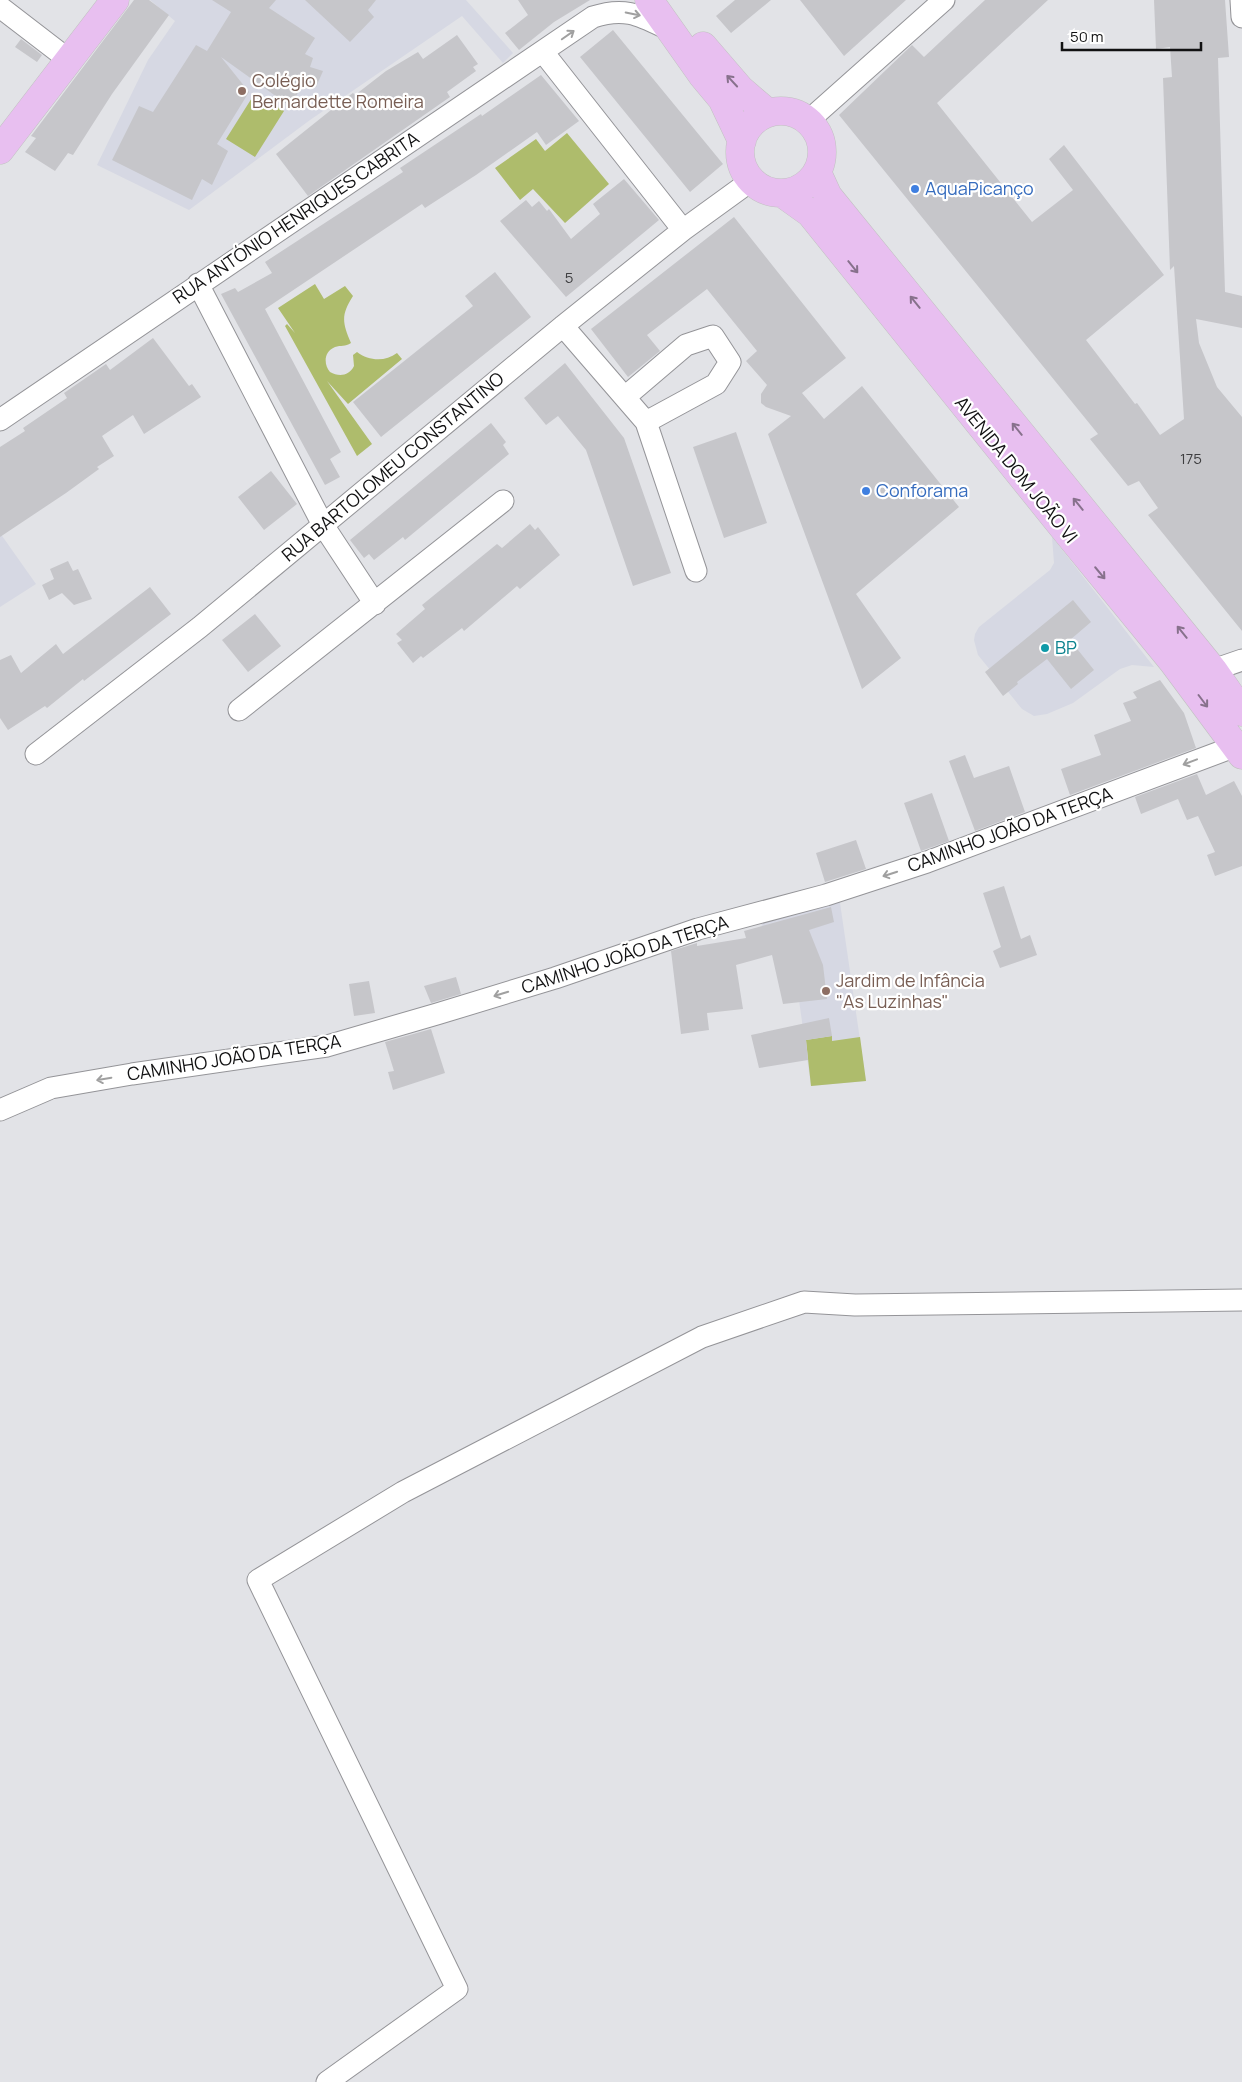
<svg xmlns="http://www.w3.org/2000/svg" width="1242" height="2082" viewBox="0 0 1242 2082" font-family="Manrope,sans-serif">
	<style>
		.built { fill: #d6d8e3 }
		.green { fill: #aebc6c }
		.building { fill: #c6c6ca }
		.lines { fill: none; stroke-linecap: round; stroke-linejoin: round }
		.minor-casing { stroke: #949498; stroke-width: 23 }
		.major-casing { stroke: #c1c1c1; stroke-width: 29 }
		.minor { stroke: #fff; stroke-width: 21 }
		.major { stroke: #e8bff0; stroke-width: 28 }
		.oneway { stroke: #a0a0a0 }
		.oneway2 { stroke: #87718c }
		.education-dot { fill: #8d6e63; stroke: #fff; stroke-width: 2 }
		.shop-dot { fill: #3f7fe0; stroke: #fff; stroke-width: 2 }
		.culture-dot { fill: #0f9aa8; stroke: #fff; stroke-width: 2 }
		.labels { text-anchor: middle; stroke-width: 4.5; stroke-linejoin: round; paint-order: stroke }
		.number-label { font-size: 15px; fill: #3e3e40 }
		.education-label { font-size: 18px; fill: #785e54; stroke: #fff; text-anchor: start }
		.shop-label { font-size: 18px; fill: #366cbe; stroke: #fff; text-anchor: start }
		.street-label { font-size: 18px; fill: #111112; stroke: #fff }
		.culture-label { font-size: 18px; fill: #0d838f; stroke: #fff; text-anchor: start }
	</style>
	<rect width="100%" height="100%" fill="#e2e3e7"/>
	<path class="built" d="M150,0h316l47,53 -10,10 -41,-47 -152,104 -121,90 -92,-45 51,-105 27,-39z
		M0,533l36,51 -36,23z
		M1052,537l102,130 -22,-2 -12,4 -47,34 -26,11 -13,2 -12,-7 -44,-54 -4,-15 1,-6 4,-7 71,-57 4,-7z
		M839,896l27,185 -55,5 -18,-129 -29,-23 -4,-15z"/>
	<path class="green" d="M255,93l29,18 -29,46 -29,-18z
		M567,133l42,51 -44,39 -32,-34 -13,11 -25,-32 41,-29 9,12z
		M315,284l9,15 21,-13 8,10c-12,19 -11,26 -2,47 -6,4 -10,2 -16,4 -12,5 -11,18 -5,25 9,5 19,4 24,-6l-1,-11 4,-3c12,9 28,10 40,1l5,6 -54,45 -21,-23 45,63 -15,12 -72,-130 2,-2 8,9 -17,-25z
		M832,1036v5l28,-4 6,44 -55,5 -5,-46z"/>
	<path class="building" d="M134,0h15l20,15 -57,79 -39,61 -5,-2 -13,18 -30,-19 11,-14 -5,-2z
		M212,0h64l-7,8 46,30 -10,16 8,4 -3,9 13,4 -7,16 -15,-1 -10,21 -70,-50 28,35 -32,52 11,7 -16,34 -10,-6 -10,21 -80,-40 27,-54 14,6 43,-67 11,6 24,-39z
		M305,0h71l-8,10 6,7 -24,25z
		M518,0h72l-36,22 -35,28 -14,-17 23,-18z
		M735,0h36l-40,33 -15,-17z
		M800,0h106l-62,56z
		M985,0h63l-111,103 95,119 41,-32 -24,-31 15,-14 100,130 -78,65 49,64 2,-1 23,32 24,-16 -10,-153 -4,4 -7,-192 9,-1 -2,-30 -14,2 -2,-49h71l4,57 -11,1 7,234 17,4v32l-46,-9 3,24 18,44 25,30v214l-94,-116 10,-7 -19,-27 -11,5 -38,-47 8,-5 -259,-319 73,-70 12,12z
		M613,30l110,134 -33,28 -110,-135z
		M457,35l21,29 -5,3 3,4 -29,21 3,5 -142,99 -32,-42 70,-56 7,-5 2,2 31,-24 32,-19 5,7z
		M21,39l21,16 -5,7 -22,-15z
		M541,75l38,46 -33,24 -9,-13 -61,43 -51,33 -3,-4 -157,105 76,143 -11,7 10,18 -15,8 -104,-191 14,-6 3,4 34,-19 -7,-11 138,-90 -3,-4 81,-54 1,2z
		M624,179l35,41 -93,77 -66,-76 26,-21 6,7 7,-6 8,10 2,-2 22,30 29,-25 -7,-10z
		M734,217l112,141 -44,35 22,26 38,-33 97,121 -103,87 45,64 -39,31 -94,-255 23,-18 -25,-9 -5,-4v-9l6,-9 -21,-24 11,-10 -50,-62 -60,46 13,16 -32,26 -37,-48z
		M495,272l36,45 -150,120 -28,-35 120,-96 -8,-10z
		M153,338l36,48 3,-2 9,13 -57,37 -11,-19 -31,21 12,20 -17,11 2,2 -33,24 -66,44v-90l25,-16 -2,-3 44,-30 -3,-5 42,-29 4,6z
		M565,363l59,75 47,135 -38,13 -47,-136 -28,-34 -12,9 -22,-27z
		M491,423l15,19 -3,3 6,9 -104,86 -2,-3 -29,23 -5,-6 -5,4 -14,-18z
		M736,432l31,91 -43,15 -31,-91z
		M271,471l26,33 -33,26 -26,-33z
		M530,524l5,6 3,-3 22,28 -40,34 -3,-3 -53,45 -2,-3 -39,30 -2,-2 -8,7 -16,-20 5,-3 -6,-6 29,-25 -3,-4 75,-61 5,4z
		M68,561l5,10 5,-2 14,30 -18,6 -12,-12 -13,7 -7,-15 12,-6 -4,-10z
		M150,587l21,27 -87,67 -1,-2 -36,29 -2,-2 -37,24 -8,-12v-58l11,-5 10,18 35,-29 7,10z
		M1073,600l18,22 -21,18 24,30 -23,19 -24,-30 -30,23 1,2 -15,12 -18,-24z
		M255,614l26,32 -33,26 -26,-32z
		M1160,680l24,33 12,35 -126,47 -9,-26 40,-14 -7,-20 37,-14 -8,-18 14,-5 -4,-6z
		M965,755l9,23 35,-12 16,46 -50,19 -26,-70z
		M1197,774l9,21 28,-14 8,15v70l-27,10 -8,-21 8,-3 -17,-36 -11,4 -9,-21 -37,15 -6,-17z
		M932,793l17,48 -28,10 -17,-48z
		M856,840l10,29 -41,13 -9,-29z
		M1004,886l17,53 9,-4 7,20 -37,13 -7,-17 8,-4 -18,-54z
		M831,907l3,15 -25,8 14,35 4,34 -44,5 -11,-49 -36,10 7,44 -36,4 2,17 -28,4 -10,-83 26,-8v3l49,-8 -2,-7z
		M456,977l5,17 -30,9 -7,-17z
		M369,981l6,32 -21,3 -5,-32z
		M829,1018l3,18 -26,4 2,20 -49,8 -8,-33z
		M431,1029l14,44 -52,17 -5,-18 6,-1 -9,-29z"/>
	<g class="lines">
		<g class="minor-casing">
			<path id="minor" d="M1241,0l1,17
				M0,7l69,53
				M543,52l140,178
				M808,121l136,-121
				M198,284l125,241 52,79
				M563,326l83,96 50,149
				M625,397l61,-52 27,-9 17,26 -14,22 -70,38
				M0,420l593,-403c33,-11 48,-1 77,13
				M1213,670l29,-10
				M239,710l264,-209
				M36,754l164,-127 363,-301 120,-96 69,-50
				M0,1110l51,-22 81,-14 195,-28 110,-32 118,-36 143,-49 128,-34 101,-33 309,-116
				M327,2082l130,-93 -199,-409 145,-88 299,-155 102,-35 51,3 387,-5"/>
		</g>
		<g class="major-casing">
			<path id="major" d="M649,0l53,75 20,24 20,42
				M703,46l37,43 28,24
				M740 152a41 41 0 1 1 82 0a41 41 0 1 1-82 0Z
				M0,150l115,-150
				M817,172l11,24 385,474 29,42
				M782,193l28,20 259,322 104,127 69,93"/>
		</g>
		<use href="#minor" class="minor"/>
		<use href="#major" class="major"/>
	</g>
	<defs><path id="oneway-shaft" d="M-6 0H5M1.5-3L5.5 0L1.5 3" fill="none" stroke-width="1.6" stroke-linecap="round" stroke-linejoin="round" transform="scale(1.25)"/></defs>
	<g class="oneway">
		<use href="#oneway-shaft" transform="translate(633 14) rotate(12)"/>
		<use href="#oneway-shaft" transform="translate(568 35) rotate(-35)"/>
		<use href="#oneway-shaft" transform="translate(1190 762) rotate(159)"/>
		<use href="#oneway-shaft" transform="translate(890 874) rotate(162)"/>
		<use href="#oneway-shaft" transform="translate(501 994) rotate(163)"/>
		<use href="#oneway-shaft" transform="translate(104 1079) rotate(170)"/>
	</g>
	<g class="oneway2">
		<use href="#oneway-shaft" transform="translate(732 81) rotate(-133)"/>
		<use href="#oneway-shaft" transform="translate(853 267) rotate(51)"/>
		<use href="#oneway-shaft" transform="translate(915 302) rotate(-129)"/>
		<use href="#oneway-shaft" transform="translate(1017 429) rotate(-129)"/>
		<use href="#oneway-shaft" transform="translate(1078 504) rotate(-129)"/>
		<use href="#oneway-shaft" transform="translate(1100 573) rotate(50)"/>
		<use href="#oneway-shaft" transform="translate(1182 632) rotate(-129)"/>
		<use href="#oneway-shaft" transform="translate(1203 701) rotate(53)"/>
	</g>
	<g class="education-dot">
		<circle cx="242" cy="91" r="5"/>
		<circle cx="826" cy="991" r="5"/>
	</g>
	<g class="shop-dot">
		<circle cx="915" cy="189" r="5"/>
		<circle cx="866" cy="491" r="5"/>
	</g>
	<circle class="culture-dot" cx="1045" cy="648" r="5"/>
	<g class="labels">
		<g class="number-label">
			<text x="569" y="283">5</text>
			<text x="1191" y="464">175</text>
		</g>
		<g class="education-label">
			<text x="252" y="87">Colégio<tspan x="252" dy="21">Bernardette Romeira</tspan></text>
			<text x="836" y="987">Jardim de Infância<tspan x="836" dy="21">"As Luzinhas"</tspan></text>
		</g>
		<g class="shop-label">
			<text x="925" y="195">AquaPicanço</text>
			<text x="876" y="497">Conforama</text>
		</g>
		<g class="street-label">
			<text transform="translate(296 218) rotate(-34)" y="6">RUA ANTÓNIO HENRIQUES CABRITA</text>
			<text transform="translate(393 467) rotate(-40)" y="6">RUA BARTOLOMEU CONSTANTINO</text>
			<text transform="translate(1016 470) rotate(51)" y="6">AVENIDA DOM JOÃO VI</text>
			<text transform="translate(1010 830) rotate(-20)" y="6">CAMINHO JOÃO DA TERÇA</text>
			<text transform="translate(625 955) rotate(-18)" y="6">CAMINHO JOÃO DA TERÇA</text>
			<text transform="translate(234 1058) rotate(-9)" y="6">CAMINHO JOÃO DA TERÇA</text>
		</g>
		<g class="culture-label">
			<text x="1055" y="654">BP</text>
		</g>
	</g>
	<path d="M1062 42v8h139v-8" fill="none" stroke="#111112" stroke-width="2.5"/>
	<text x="1070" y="42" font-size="15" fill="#111112" stroke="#ffffff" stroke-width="4" paint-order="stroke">50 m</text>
</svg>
